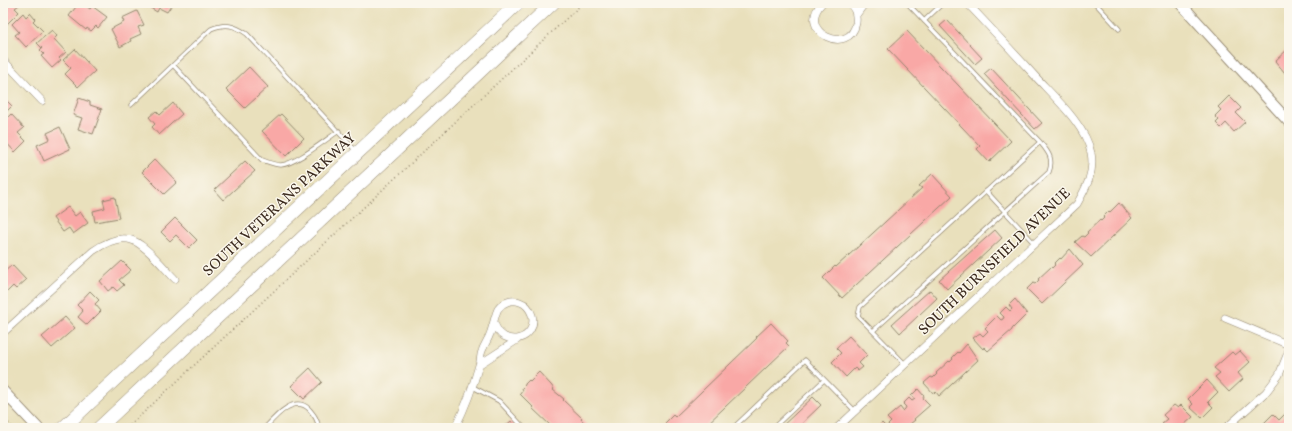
<svg xmlns="http://www.w3.org/2000/svg" width="1292" height="431" viewBox="0 0 1292 431" font-family="Vollkorn,serif">
	<style>
		.building { fill: #f9a8a6 }
		.lines { fill: none; stroke-linecap: round; stroke-linejoin: round }
		.lane-casing { stroke: #92856d; stroke-width: 5 }
		.street-casing { stroke: #92856d; stroke-width: 8 }
		.secondary-casing { stroke: #92856d; stroke-width: 12 }
		.highway-casing { stroke: #92856d; stroke-width: 14 }
		.path { stroke: #92856d; stroke-width: 1.5; stroke-dasharray: 1 3; stroke-linecap: butt }
		.lane { stroke: #fff; stroke-width: 3.5 }
		.street { stroke: #fff; stroke-width: 7 }
		.secondary { stroke: #fff; stroke-width: 10 }
		.highway { stroke: #fff; stroke-width: 13 }
		.labels { text-anchor: middle; stroke-width: 3; stroke-linejoin: round; paint-order: stroke }
		.street-label { font-size: 15px; fill: #3b2a1e; stroke: #fbf7ec }
	</style>
	<rect width="100%" height="100%" fill="#fbf7ec"/>
	<filter id="ink" filterUnits="userSpaceOnUse"><feTurbulence type="fractalNoise" baseFrequency=".025" numOctaves="2"/><feDisplacementMap in="SourceGraphic" scale="8" xChannelSelector="R" yChannelSelector="G"/><feConvolveMatrix kernelMatrix="1 2 1 2 8 2 1 2 1" color-interpolation-filters="sRGB"/></filter>
	<filter id="wash" filterUnits="userSpaceOnUse"><feTurbulence type="fractalNoise" baseFrequency=".012" numOctaves="4" result="noise"/><feDisplacementMap in="SourceGraphic" scale="16" xChannelSelector="R" yChannelSelector="G"/><feGaussianBlur stdDeviation="0.9" result="paint"/><feColorMatrix in="noise" values="0 0 0 0 0 0 0 0 0 0 0 0 0 0 0 0 0 1.4 0 .05"/><feComposite in="paint" operator="in"/></filter>
	<g filter="url(#wash)">
		<rect width="100%" height="100%" fill="#e9e0bc"/>
		<g id="blocks">
			<path class="building" d="M3,3h14l2,2 -4,3 4,4 -13,13 -3,-3z
				M79,3h3l8,6 2,-3 15,11 -9,11 -2,-2 -5,5 -4,-3 -1,2 -17,-14z
				M145,3h28l-6,9 -8,-4 -2,4 -13,-8z
				M137,11l7,14 -6,2 3,7 -11,5 1,2 -11,6 -9,-18 13,-7 -2,-4z
				M23,13l3,4 4,-4 5,6 -2,2 10,10 -17,16 -11,-12 4,-3 -7,-8z
				M947,20l35,38 -7,6 -35,-38z
				M52,30l5,6 -3,3 12,13 -7,6 2,2 -9,8 -11,-12 3,-2 -4,-4 2,-2 -5,-5z
				M907,31l104,110 -22,21 -12,-13 3,-3 -92,-97z
				M1289,48v22l-4,3 -10,-12z
				M75,49l20,22 -17,16 -13,-13 6,-6 -8,-8z
				M249,67l19,20 -23,21 -19,-19z
				M991,68l51,55 -7,6 -51,-55z
				M1229,96l12,12 -5,5 9,9 -11,10 -8,-9 -5,5 -5,-5 3,-3 -4,-4 6,-6 -3,-3z
				M3,97l9,9 -9,9z
				M79,98l11,4v3l12,4 -9,25 -15,-5 4,-11 -9,-3z
				M173,103l9,11 -23,21 -7,-8 3,-3 -6,-7 7,-6 4,4z
				M11,114l13,14 -6,5 8,8 -11,11 -12,-13v-12l1,-1 -1,-4z
				M281,114l23,24 -18,18 -24,-25z
				M60,127l10,22 -26,12 -7,-16 13,-6 -3,-6z
				M155,159l22,23 -13,12 -22,-22z
				M245,161l10,10 -32,29 -9,-10z
				M932,174l20,22 -110,102 -19,-20 12,-12 1,1 86,-79 -3,-2z
				M115,197l4,21 -24,4 -2,-11 12,-3 -2,-8z
				M1119,203l13,15 -41,39 -16,-15 7,-6 2,1 4,-4 -1,-1 13,-12 1,1 3,-3 -1,-1 6,-6 1,1z
				M68,207l7,9 5,-4 8,11 -15,11 -4,-6 -6,4 -10,-14z
				M175,218l22,22 -8,8 -13,-13 -6,6 -9,-9z
				M995,230l7,8 -55,51 -8,-9z
				M1070,249l13,16 -41,39 -15,-15 6,-6 2,1 4,-4 -1,-1 13,-12 1,1 3,-3 -1,-1 6,-6 1,1z
				M122,261l9,9 -12,10 5,5 -7,6 -4,-4 -5,4 -8,-10z
				M12,265l14,15 -10,9 -3,-3 -10,10v-23z
				M930,290l7,8 -37,35 -8,-9z
				M90,291l9,9 -4,4 6,7 -14,14 -9,-8 5,-6 -6,-6z
				M1015,299l12,15 -15,15v1l-24,21 -4,-4 -1,2 -10,-11 7,-5 3,3 5,-5 -3,-3 12,-12 4,4 2,-1 1,-2 -4,-4 6,-6 4,4 2,-2 -3,-4z
				M65,317l10,11 -23,20 -10,-11z
				M771,323l17,18 -2,2 3,3 -86,82h-41l-1,-1 12,-12 2,2 82,-79 -1,-1z
				M849,336l18,19 -8,8 4,4 -5,4 -3,-3 -9,9 -14,-15 9,-9 -5,-5z
				M967,344l11,16 -39,36 -3,-4 -2,2 -10,-11 7,-6 2,1 4,-4 -1,-1 13,-12 1,1 3,-3 -1,-1 6,-6 1,1z
				M1240,351l10,11 -12,11 5,6 -14,13 -14,-15 5,-4 -6,-5 18,-16 3,3z
				M310,368l12,14 -18,17 -13,-13z
				M539,372l12,13 3,4 -1,1 11,9 -1,1 19,18 -1,1 8,9h-38l-1,-1 1,-1 -19,-18 1,-1 -13,-13 3,-4 -1,-2 3,-3v-1l4,-4 1,1z
				M1207,380l11,12 -10,10 5,5 -11,11 -12,-11 3,-3 -5,-5z
				M918,389l6,7 -1,2 7,7 -16,14 1,1 -10,8h-28l5,-5 4,4 5,-5 -4,-4 13,-11 3,4 2,-2 1,-2 -3,-3 6,-6 3,3 3,-2 -4,-3z
				M813,397l8,8 -24,23h-17z
				M1174,405l4,3 3,-3 12,12 -9,8 2,3h-22l1,-2 -3,-3 5,-4 -4,-4z
				M1289,410v18h-27l-1,-2 12,-12 6,6z
				M511,421l6,7h-14z"/>
		</g>
	</g>
	<g filter="url(#ink)">
		<use href="#blocks" fill-opacity="0" stroke="#92856d" stroke-width="1"/>
		<g class="lines">
			<g class="lane-casing">
				<path id="lane" d="M1095,3l24,26
					M924,21l19,-18
					M173,65l89,95c6,2 12,5 19,5 15,-1 44,-25 58,-34
					M131,105l80,-76c15,-6 23,-4 36,5l109,117
					M986,191l48,52
					M873,331l176,-159c5,-14 -1,-20 -9,-30
					M905,364l-47,-48 2,-9 180,-165 -131,-137
					M473,387l26,14 25,27
					M265,428c10,-11 29,-34 44,-19 6,7 8,10 10,19
					M733,428l72,-68 50,51
					M773,428l51,-48"/>
			</g>
			<g class="street-casing">
				<path id="street" d="M822,3c-27,29 28,54 34,20 1,-8 -1,-15 -7,-20
					M857,14l8,-11
					M3,60l39,41
					M1225,318l64,27
					M3,333l90,-82c10,-7 22,-14 35,-12 15,2 36,29 47,40
					M480,364l37,-24
					M455,428c10,-20 18,-41 24,-63 2,-4 1,-10 3,-14 2,-6 6,-11 8,-17 3,-7 5,-20 8,-25 5,-7 14,-10 22,-7 6,2 10,7 12,13 7,24 -30,36 -38,7
					M837,428l240,-224c9,-16 18,-32 14,-51 -5,-28 -39,-58 -57,-78 -22,-24 -44,-48 -67,-72
					M1226,428l40,-36 13,-17 10,-25"/>
			</g>
			<g class="secondary-casing">
				<path id="secondary" d="M1180,3l109,119
					M3,391l35,37"/>
			</g>
			<g class="highway-casing">
				<path id="highway" d="M63,428l455,-425
					M99,428l454,-425"/>
			</g>
			<path class="path" d="M3,417l10,11
				M127,428l456,-425"/>
			<use href="#lane" class="lane"/>
			<use href="#street" class="street"/>
			<use href="#secondary" class="secondary"/>
			<use href="#highway" class="highway"/>
		</g>
	</g>
	<g class="labels">
		<g class="street-label">
			<text transform="translate(279 204) rotate(-43)" y="5">SOUTH VETERANS PARKWAY</text>
			<text transform="translate(994 261) rotate(-44)" y="5">SOUTH BURNSFIELD AVENUE</text>
		</g>
	</g>
	<rect width="1292" height="431" fill="none" stroke="#fbf7ec" stroke-width="16"/>
</svg>
